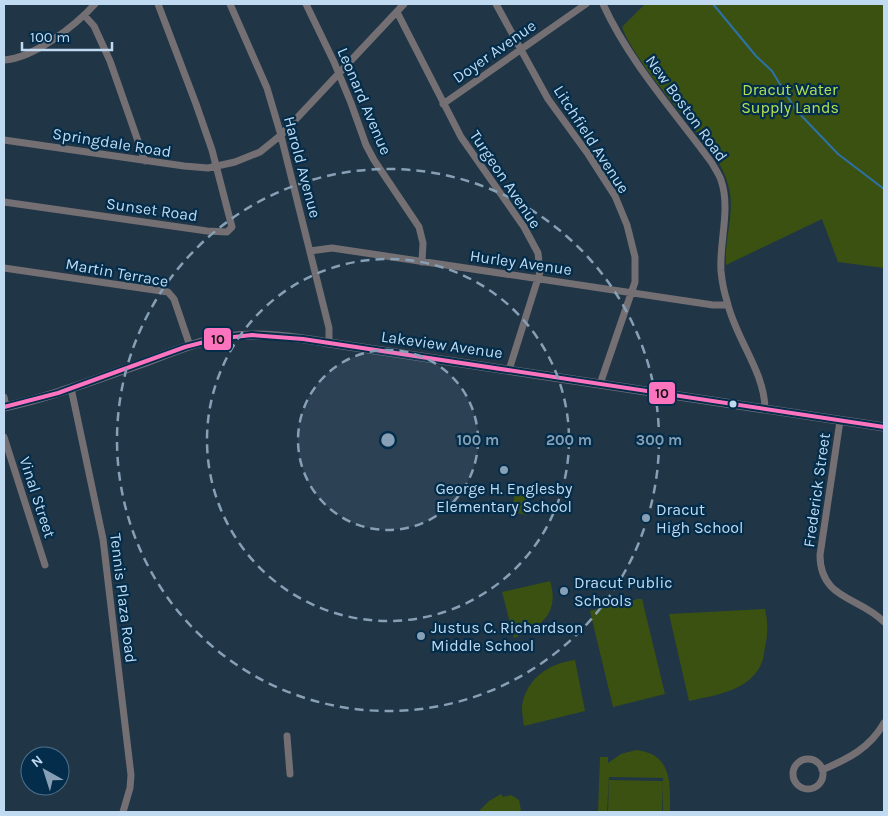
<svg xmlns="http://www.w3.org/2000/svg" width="888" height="816" viewBox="0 0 888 816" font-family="Karla,sans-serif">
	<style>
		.green { fill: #3b5111 }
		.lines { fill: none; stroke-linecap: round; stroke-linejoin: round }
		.stream { stroke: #2d72a7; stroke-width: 2 }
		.minor { stroke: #746f72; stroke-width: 7 }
		.major { stroke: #706f77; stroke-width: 9 }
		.bus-1-casing { stroke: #032d4a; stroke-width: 8 }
		.bus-1 { stroke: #fc73be; stroke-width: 4 }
		.ring { fill: none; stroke: #87a0b5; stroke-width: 2.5; stroke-dasharray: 9 6 }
		.bus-dot { fill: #bfdaf1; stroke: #032d4a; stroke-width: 2 }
		.poi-dot { fill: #87a0b5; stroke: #032d4a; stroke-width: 2 }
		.labels { text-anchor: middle; stroke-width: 4.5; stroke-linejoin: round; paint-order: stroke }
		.street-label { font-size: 16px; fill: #bfdaf1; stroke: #032d4a }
		.park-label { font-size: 16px; fill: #b2e054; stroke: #032d4a }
		.poi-label { font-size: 16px; fill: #bfdaf1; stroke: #032d4a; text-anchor: start }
		.centre { fill: #87a0b5; stroke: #032d4a; stroke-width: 2.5 }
		.ring-label { font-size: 15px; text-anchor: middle; font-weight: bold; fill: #87a0b5; stroke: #032d4a; stroke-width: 4.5; stroke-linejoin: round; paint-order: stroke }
		.line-badge { stroke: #032d4a; stroke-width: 2 }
		.pale-badge-label { font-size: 14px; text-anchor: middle; font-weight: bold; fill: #111 }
	</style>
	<rect width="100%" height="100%" fill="#203546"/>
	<path class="green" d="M645,4h239v264l-46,-6 -16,-43 -96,46c-2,-26 9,-51 3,-77 -7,-30 -30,-52 -49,-76 -18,-22 -49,-60 -58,-85z
		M515,491l13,2 2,7 -3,15 -15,-3z
		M550,581c10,32 -9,46 -36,57l-12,-46z
		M638,599h4l23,95 -52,13 -23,-96z
		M765,609c3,13 3,25 0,38 -1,5 -1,11 -3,15 -11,29 -47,33 -73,39l-20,-87z
		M575,660l10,51 -61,15c-1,-6 -2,-14 -2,-20 4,-27 27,-43 53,-46z
		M636,750c37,4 34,34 34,62h-7v-34l-54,-1 -2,35h-9l2,-55h8v6l13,-9z
		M609,780l54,1 -1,31h-54z
		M501,794l2,3 8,-2 8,5 2,10 -2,2h-41l11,-11z"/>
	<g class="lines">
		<path class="stream" d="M713,4l43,52 16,15 23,38 43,45 46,35"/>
		<path class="minor" d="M230,4l37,84 13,44 49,196v15
			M306,4l28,58 17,41 15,42 8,15 45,67 4,16 -1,19
			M496,4l52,95 40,55 27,42 12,29 8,32v25l-35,102
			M603,4c27,59 71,107 109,159 3,6 7,11 9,17 10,29 -2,62 0,91 1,10 3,21 6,30 8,37 37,69 38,107
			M397,12l64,125 63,90 14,26 2,19 -31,98
			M84,15l10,11 16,35 35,100
			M4,60c30,-2 71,-34 91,-56
			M443,104l143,-100
			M4,140l180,26 24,2 27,-6 25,-10 21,-17 123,-131
			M4,202l203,29 20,1 5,-5 -20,-77 -16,-46 -38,-100
			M310,251l22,-3 381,57h15
			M4,268l164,24 6,7 16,47
			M71,388l32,151 28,236 -1,13 -7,24
			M4,397l2,9
			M840,421l-20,134c0,45 41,42 64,67
			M4,437l41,128
			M287,736l3,38
			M793 774a15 15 0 1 1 30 0a15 15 0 1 1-30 0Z
			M822,770c26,-11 48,-22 62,-47"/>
		<path class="major" d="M4,407c48,-10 95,-29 142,-45 26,-10 52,-21 80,-25 35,-5 68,0 103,6l555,84"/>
		<g class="bus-1-casing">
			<path id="bus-1" d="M4,407l54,-14 127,-46 31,-8 36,-4 51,4 581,88"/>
		</g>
		<use href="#bus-1" class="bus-1"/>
	</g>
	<circle cx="388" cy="440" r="90" fill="#87a0b5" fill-opacity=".12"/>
	<g class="ring">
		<circle cx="388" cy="440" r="90"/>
		<circle cx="388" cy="440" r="181"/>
		<circle cx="388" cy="440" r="271"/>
	</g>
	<circle class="bus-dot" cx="733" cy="404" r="4.5"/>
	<g class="poi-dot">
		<circle cx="504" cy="470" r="5"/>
		<circle cx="646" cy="518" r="5"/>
		<circle cx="564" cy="591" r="5"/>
		<circle cx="421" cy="636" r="5"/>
	</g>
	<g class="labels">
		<g class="street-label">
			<text transform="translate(494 51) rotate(-35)" y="6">Doyer Avenue</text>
			<text transform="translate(365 101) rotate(67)" y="6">Leonard Avenue</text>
			<text transform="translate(687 108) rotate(54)" y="6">New Boston Road</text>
			<text transform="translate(592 139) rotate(57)" y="6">Litchfield Avenue</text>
			<text transform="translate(112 142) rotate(9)" y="6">Springdale Road</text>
			<text transform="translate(303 167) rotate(75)" y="6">Harold Avenue</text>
			<text transform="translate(506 179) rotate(56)" y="6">Turgeon Avenue</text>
			<text transform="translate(152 209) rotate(8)" y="6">Sunset Road</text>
			<text transform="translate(521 262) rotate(8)" y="6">Hurley Avenue</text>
			<text transform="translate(117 272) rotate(10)" y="6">Martin Terrace</text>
			<text transform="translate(442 344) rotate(8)" y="6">Lakeview Avenue</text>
			<text transform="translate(816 490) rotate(-82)" y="6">Frederick Street</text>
			<text transform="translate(38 497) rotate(72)" y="6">Vinal Street</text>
			<text transform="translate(124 598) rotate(83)" y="6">Tennis Plaza Road</text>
		</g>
		<g class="park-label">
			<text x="790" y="95">Dracut Water<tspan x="790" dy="18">Supply Lands</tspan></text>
		</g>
		<g class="poi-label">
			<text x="504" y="494" text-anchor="middle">George H. Englesby<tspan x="504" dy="18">Elementary School</tspan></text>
			<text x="656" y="515">Dracut<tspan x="656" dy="18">High School</tspan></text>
			<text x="574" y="588">Dracut Public<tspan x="574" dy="18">Schools</tspan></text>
			<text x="431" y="633">Justus C. Richardson<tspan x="431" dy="18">Middle School</tspan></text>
		</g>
	</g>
	<circle cx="388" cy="440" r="8" class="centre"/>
	<g class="ring-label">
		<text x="478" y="445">100 m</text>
		<text x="569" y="445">200 m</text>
		<text x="659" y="445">300 m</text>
	</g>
	<g class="line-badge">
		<rect x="203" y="327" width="29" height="24" rx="5" fill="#fc73be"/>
		<rect x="648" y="381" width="28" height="24" rx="5" fill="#fc73be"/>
	</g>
	<g class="pale-badge-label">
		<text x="218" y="344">10</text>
		<text x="662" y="398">10</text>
	</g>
	<rect width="888" height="816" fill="none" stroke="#bfdaf1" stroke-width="10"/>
	<g transform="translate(45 771) rotate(321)"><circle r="24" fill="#032d4a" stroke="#4e728d"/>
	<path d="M0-4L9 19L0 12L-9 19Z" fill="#87a0b5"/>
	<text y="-8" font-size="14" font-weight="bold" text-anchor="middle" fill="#bfdaf1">N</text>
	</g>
	<path d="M22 42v8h90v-8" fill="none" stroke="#bfdaf1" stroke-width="2.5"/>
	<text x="30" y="42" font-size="15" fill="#bfdaf1" stroke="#032d4a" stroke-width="4" paint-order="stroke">100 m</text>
</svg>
